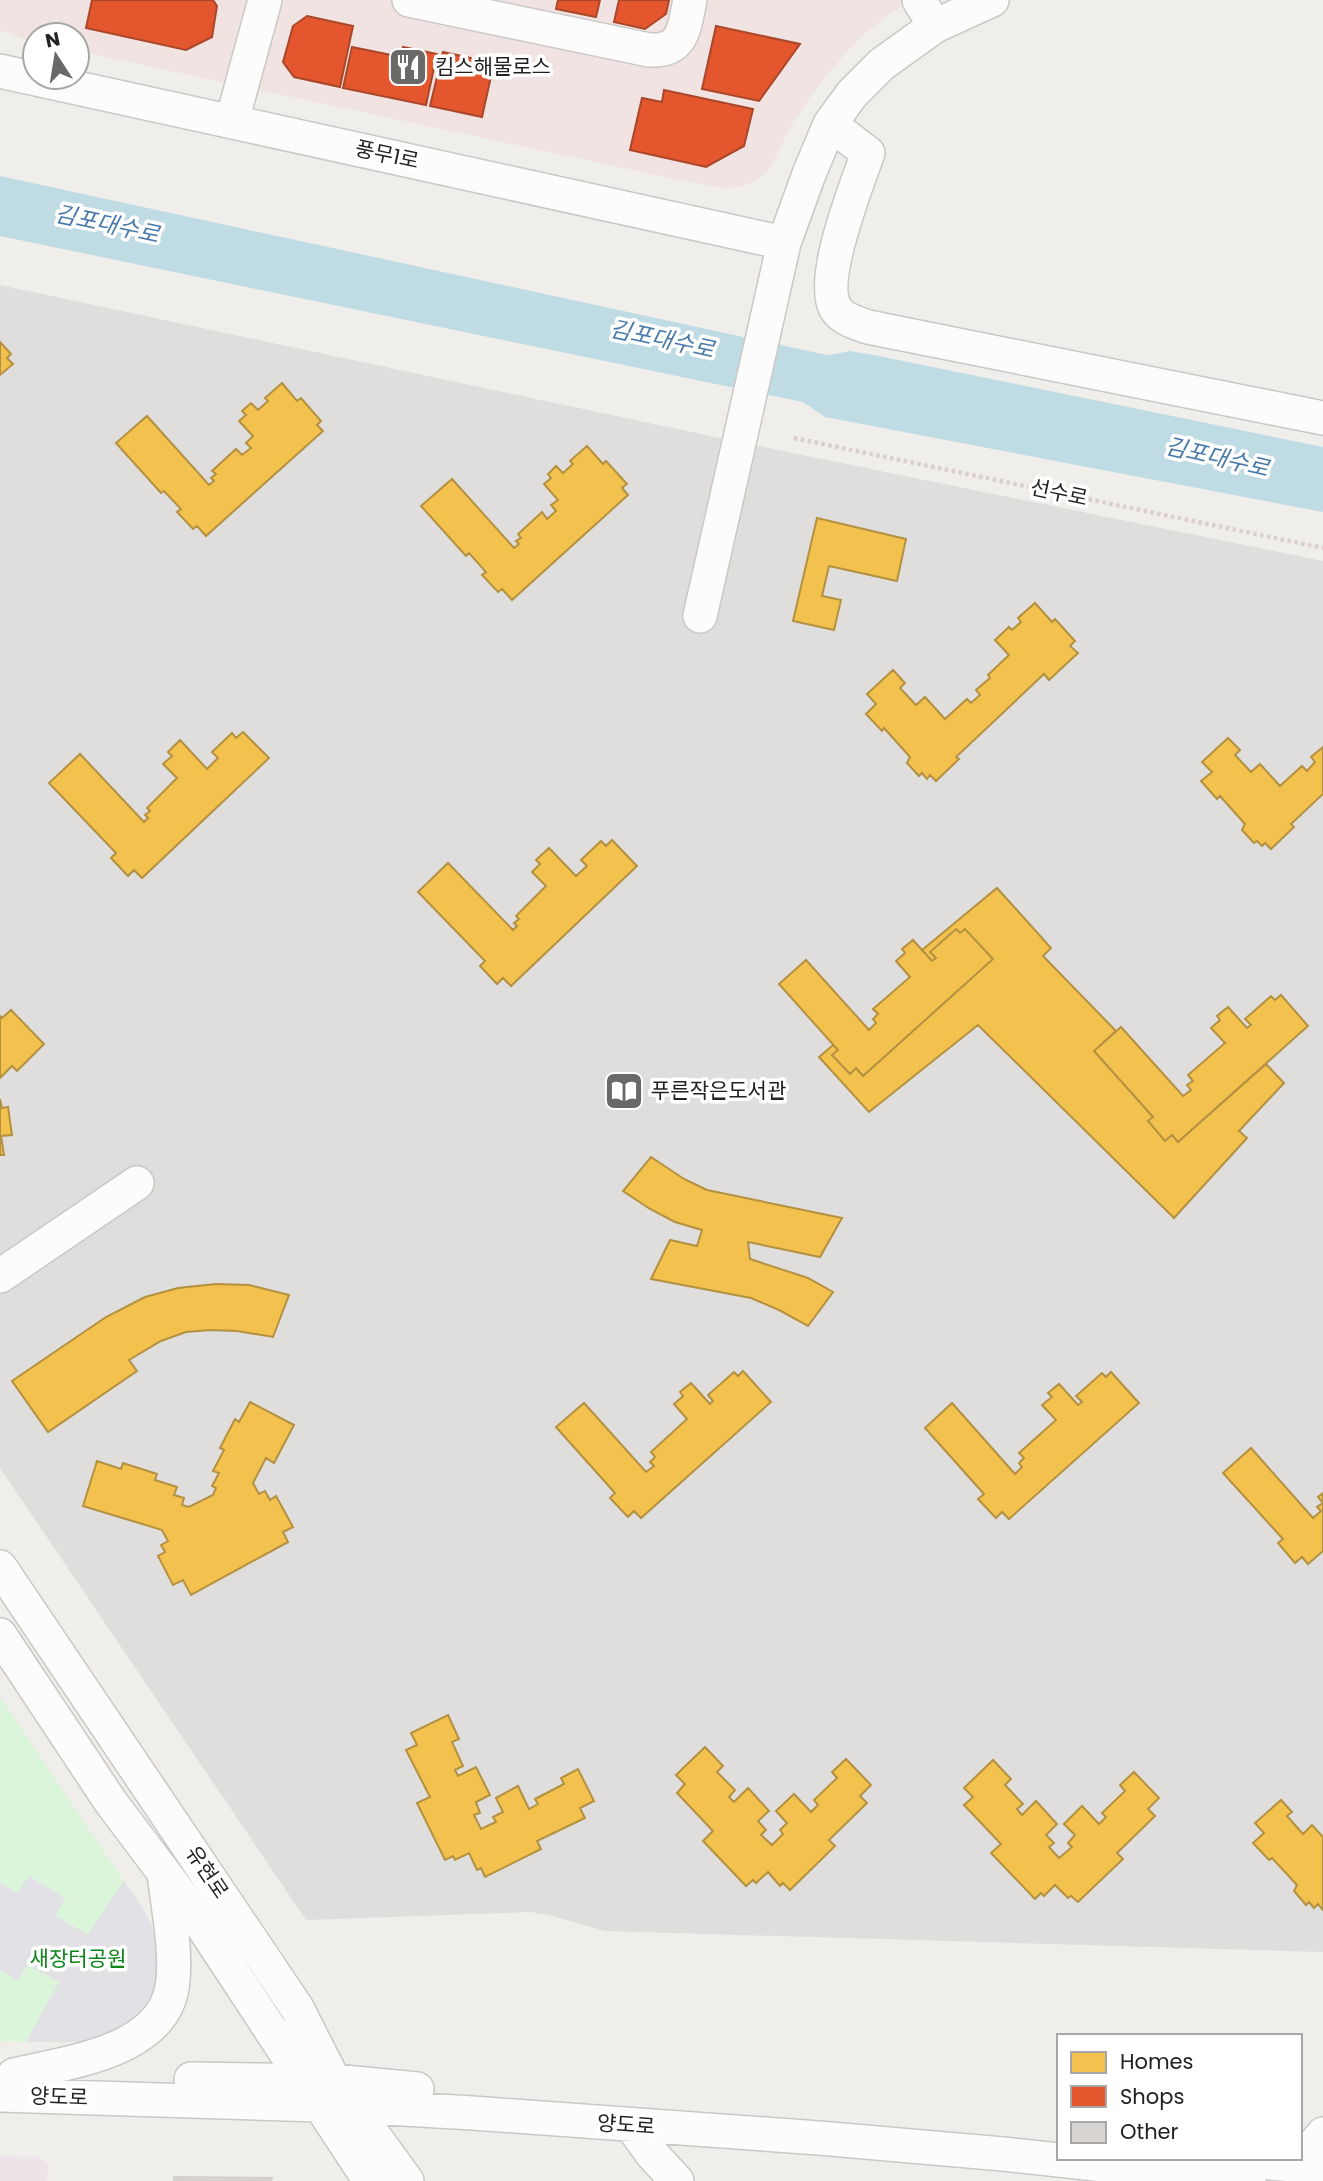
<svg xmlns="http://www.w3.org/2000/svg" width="1323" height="2181" viewBox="0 0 1323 2181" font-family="Poppins,'Noto Sans KR',sans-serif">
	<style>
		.residential { fill: #dfdedc }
		.commercial { fill: #f1e3e1 }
		.industrial { fill: #ede4e9 }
		.park { fill: #daf5da }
		.plaza { fill: #e2e1e5 }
		.water { fill: #bfdbe3 }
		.homes { fill: #f2c14e; stroke: #b49141; stroke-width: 2 }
		.shops { fill: #e4572e; stroke: #aa472a; stroke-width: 2 }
		.building { fill: #d7d4d2; stroke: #d3d0cc; stroke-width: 2 }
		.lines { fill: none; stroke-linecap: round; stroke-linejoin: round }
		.minor-casing { stroke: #c9c8c7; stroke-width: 36 }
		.path { stroke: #dccecd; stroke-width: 4.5; stroke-dasharray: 3.5 3.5; stroke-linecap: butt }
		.minor { stroke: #fdfcfc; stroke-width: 33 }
		.labels { text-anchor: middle; stroke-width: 7; stroke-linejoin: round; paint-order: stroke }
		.poi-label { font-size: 21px; fill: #222; stroke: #fff; text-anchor: start }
		.street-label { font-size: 21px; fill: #222; stroke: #fff }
		.park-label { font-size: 21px; fill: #0c8416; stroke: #fff }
		.water-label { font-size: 23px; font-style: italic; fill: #4a7aab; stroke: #fff }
	</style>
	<rect width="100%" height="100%" fill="#f0eeeb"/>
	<path class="residential" d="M0,285l748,159 575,117v1391l-718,-21 -56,-16 -19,-3 -224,8 -306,-452z"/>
	<path class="commercial" d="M0,0h912l-21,13 -33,27 -27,30 -23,30 -19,29 -17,37 -11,12 -16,8 -18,2 -34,-5 -616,-132v-16h-42v7l-9,-2 -26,-10z"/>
	<path class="industrial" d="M0,2156l40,1 8,7 -1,17h-47z"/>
	<path class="park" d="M0,1697l143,212 9,17 -85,117 -67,-2z"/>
	<path class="plaza" d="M29,1876l36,22 -9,18 32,19 36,-55 19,29 9,17 5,21 1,19 -5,26 -10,20 -13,13 -43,17h-61l33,-60 -31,-17 -10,15 -18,-10v-87l17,10z"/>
	<path class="water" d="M0,176l822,178 8,1 20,-4 24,4 449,92v65l-498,-95 -22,-15 -803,-166z"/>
	<path class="homes" d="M0,342l11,12 -4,4 6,6 -13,11z
		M282,383l15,18 4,-3 20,23 -4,4 6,6 -117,105 -9,-10 -4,3 -16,-17 4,-3 -17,-18 -3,2 -45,-50 31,-27 62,69 5,-4 -3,-3 5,-4 -4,-3 24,-22 6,6 9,-7 -5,-5 7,-7 -14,-15 7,-6 -4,-4 9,-8 7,7 10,-9 -3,-3z
		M587,446l16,18 3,-3 21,23 -5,4 6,7 -116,105 -10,-11 -4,3 -16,-17 4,-3 -17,-19 -3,3 -45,-50 31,-27 62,69 5,-4 -3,-3 5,-3 -3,-4 24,-22 5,7 9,-8 -5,-6 7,-5 -14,-16 7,-6 -3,-4 8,-8 7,7 10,-9 -3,-3z
		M817,518l89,21 -9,42 -68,-15 -7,30 19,4 -7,30 -41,-9z
		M1035,603l17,19 3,-3 20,22 -5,5 8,7 -29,27 -5,-6 -88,83 3,2 -23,22 -6,-6 -3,4 -5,-6 -3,3 -12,-13 3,-6 -26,-29 -2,3 -16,-17 10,-10 -9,-10 26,-24 12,13 -5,5 16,17 9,-8 20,22 22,-20 4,4 9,-8 -4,-5 14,-12 -2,-3 21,-20 -14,-15 14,-13 3,3 9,-8 -3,-4z
		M243,732l26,26 -127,120 -8,-8 -6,6 -17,-18 5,-5 -67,-70 31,-29 64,68 4,-4 -3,-3 5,-4 -3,-3 30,-30 -14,-14 9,-8 -4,-4 12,-12 27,29 11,-11 -6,-6 20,-19 4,5z
		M1228,738l12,12 -5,5 16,17 9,-8 20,22 22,-20 5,5 8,-9 -4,-5 12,-10v47l-32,30 3,3 -23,22 -6,-6 -3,3 -5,-5 -3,2 -12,-13 3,-6 -25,-28 -3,3 -16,-18 11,-9 -10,-10z
		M612,840l25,26 -126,120 -8,-8 -6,6 -17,-18 5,-5 -67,-69 30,-29 65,67 4,-4 -3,-3 5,-4 -3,-3 30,-30 -14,-14 8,-8 -4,-4 13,-12 27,28 11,-10 -6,-6 20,-19 5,5z
		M997,888l54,60 -8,8 73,75 -22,20 59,66 -5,4 17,20 7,-6 6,7 88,-78 18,19 -45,48 8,7 -73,80 -196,-193 -109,87 -50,-55 14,-12 5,5 -6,5 18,19 6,-6 7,8 130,-117 -28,-30 -5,4 -4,-4 -26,23 6,6 -4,3 -10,-11z
		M956,929l4,4 5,-4 28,30 -130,117 -7,-8 -6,6 -18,-19 6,-5 -59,-66 27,-24 63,70 7,-7 -3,-4 5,-5 -5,-5 37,-32 -14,-16 9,-8 -3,-4 11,-9 19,21 4,-3 -6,-6z
		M1281,995l27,31 -130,116 -6,-7 -7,6 -17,-20 5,-4 -59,-66 27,-24 62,69 8,-6 -4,-5 6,-4 -5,-6 37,-32 -14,-15 9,-8 -3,-4 11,-9 19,21 4,-3 -6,-6 26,-23 4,4z
		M11,1010l33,34 -27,27 -5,-5 -12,12v-62l2,2z
		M0,1099l2,9 6,-1 4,28 -11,1 3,19h-4z
		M651,1157l33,22 23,11 135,28 -22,39 -72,-15 2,17 58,19 25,14 -25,34 -29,-16 -28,-12 -100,-19 19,-39 27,6 5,-16 -27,-8 -25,-13 -27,-18z
		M216,1284l33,1 40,10 -16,42 -36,-6 -26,-1 -25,2 -25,9 -32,19 8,11 -89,61 -36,-51 94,-64 39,-20 33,-9z
		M743,1371l28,31 -130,116 -7,-7 -6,6 -18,-19 5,-5 -59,-66 28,-24 62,69 8,-6 -4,-4 5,-5 -4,-5 36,-33 -13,-15 9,-8 -3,-4 11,-9 19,21 3,-3 -5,-6 26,-23 4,4z
		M1111,1372l28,31 -130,116 -7,-7 -6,6 -18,-19 6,-5 -59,-66 27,-25 63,71 7,-7 -3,-4 5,-5 -5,-5 37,-33 -14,-15 10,-8 -4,-4 11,-9 19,21 4,-3 -6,-6 26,-23 4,4z
		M250,1402l44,23 -20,38 -8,-5 -13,25 6,11 6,-3 5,9 6,-4 17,31 -10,5 5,10 -97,53 -8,-15 -10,5 -15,-29 7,-4 -4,-7 7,-4 -6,-11 -79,-24 14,-45 24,8 2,-6 34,11 -2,6 22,7 -3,8 10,3 -2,7 7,2 24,-12 3,-7 -4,-2 7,-13 -6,-2 11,-21 -4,-2 15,-29 4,3z
		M1251,1448l62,70 8,-7 -4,-4 6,-4 -5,-6 5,-4v58l-15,13 -6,-7 -7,6 -17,-20 5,-4 -60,-66z
		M448,1715l11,24 -7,3 11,24 -8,4 3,6 18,-9 14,28 -14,7 4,11 -6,2 7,14 15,-7 -3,-5 10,-5 -7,-14 22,-12 11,23 9,-5 -3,-5 29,-15 -3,-6 17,-9 16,32 -14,7 5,10 -48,23 4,8 -56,28 -4,-9 -4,2 -8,-17 -14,7 -2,-4 -8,4 -28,-57 13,-6 -24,-47 11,-5 -6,-12z
		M705,1747l18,19 -6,6 18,18 -6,7 5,5 14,-14 21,23 -11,10 8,9 -5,5 11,10 11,-11 -3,-4 7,-7 -11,-12 18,-17 17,18 7,-7 -4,-5 23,-22 -5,-6 14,-13 25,26 -11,11 7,7 -38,37 6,6 -45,44 -7,-7 -3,3 -12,-14 -12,11 -3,-3 -7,6 -43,-45 10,-10 -36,-38 8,-9 -9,-9z
		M993,1760l18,19 -6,6 18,19 -6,5 5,6 14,-14 21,23 -11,11 8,8 -5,4 10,11 13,-11 -4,-4 7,-8 -11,-11 18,-18 17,18 7,-7 -4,-4 23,-22 -5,-6 14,-13 25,26 -11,11 7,7 -38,37 6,6 -45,43 -7,-6 -3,2 -13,-13 -11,11 -3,-3 -6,6 -44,-46 10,-9 -37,-39 9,-8 -9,-9z
		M1281,1800l11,12 -5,4 16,18 9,-9 11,12v73l-5,-6 -4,4 -5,-6 -3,3 -12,-14 3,-6 -25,-27 -3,2 -16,-17 11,-10 -9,-10z"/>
	<path class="shops" d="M92,0h121l4,6 -5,31 -26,13 -100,-22z
		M558,0h42l-4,17 -40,-8z
		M619,0h50l-3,14 -21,15 -31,-7z
		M307,16l46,10 -13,61 -46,-10 -11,-15 10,-36z
		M716,26l84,18 -41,57 -57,-12z
		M352,47l49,10 2,-10 34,7 -11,51 -83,-17z
		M443,52l51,11 -12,54 -52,-11z
		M664,90l89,19 -9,37 -38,21 -76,-17 12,-52 20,4z"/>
	<path class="building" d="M174,2177l98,1 -1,3h-97z"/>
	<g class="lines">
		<g class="minor-casing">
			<path id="minor" d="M409,0l240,50c35,2 35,-22 41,-50
				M919,0l16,26
				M0,71l784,172
				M232,121l33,-121
				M830,124l38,29c-11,31 -50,128 -32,156 6,10 21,14 32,18l455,91
				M700,616l84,-373 25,-69 21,-50 22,-30 30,-30 53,-38 57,-26
				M0,1276l137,-93
				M0,1567l297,441 37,73 73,100
				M0,1635l110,166 82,109 178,271
				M14,2075c54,-13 154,-23 159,-95 3,-35 -5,-72 -9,-107
				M191,2079l143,2 83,8
				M0,2095l351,11 122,7 346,25 184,16 246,27
				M631,2125l21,29 25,27
				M1220,2158l103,10
				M1297,2165l26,-31"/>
		</g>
		<path class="path" d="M794,438l529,110"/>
		<use href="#minor" class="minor"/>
	</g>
	<defs>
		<g id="restaurant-square" transform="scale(2.0125)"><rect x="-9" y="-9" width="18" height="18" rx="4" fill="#6a6968" stroke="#fff"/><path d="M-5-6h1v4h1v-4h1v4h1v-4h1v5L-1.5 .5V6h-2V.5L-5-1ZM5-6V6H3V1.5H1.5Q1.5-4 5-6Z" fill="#fff"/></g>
		<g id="library-square" transform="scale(2.0125)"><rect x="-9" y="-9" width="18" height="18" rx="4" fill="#6a6968" stroke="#fff"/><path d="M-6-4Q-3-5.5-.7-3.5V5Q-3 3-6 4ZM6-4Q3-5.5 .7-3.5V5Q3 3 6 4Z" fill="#fff"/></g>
	</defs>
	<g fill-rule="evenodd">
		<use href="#restaurant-square" x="408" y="67"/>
		<use href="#library-square" x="624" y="1091"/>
	</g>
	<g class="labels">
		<g class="poi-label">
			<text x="435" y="74">킴스해물로스</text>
			<text x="651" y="1098">푸른작은도서관</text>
		</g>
		<g class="street-label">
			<text transform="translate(387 155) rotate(12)" y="7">풍무1로</text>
			<text transform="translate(1059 493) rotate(12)" y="7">선수로</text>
			<text transform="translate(207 1872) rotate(56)" y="7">유현로</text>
			<text transform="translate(59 2097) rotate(2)" y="7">양도로</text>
			<text transform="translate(626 2125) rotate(4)" y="7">양도로</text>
		</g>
		<g class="park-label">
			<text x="78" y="1966">새장터공원</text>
		</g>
		<g class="water-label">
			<text transform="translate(107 224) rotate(12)" y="8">김포대수로</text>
			<text transform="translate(662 339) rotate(12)" y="8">김포대수로</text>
			<text transform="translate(1217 457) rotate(13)" y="8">김포대수로</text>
		</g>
	</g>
	<rect x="1057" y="2034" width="245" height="126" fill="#ffffff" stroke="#a7a7a7" stroke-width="2"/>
	<rect x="1071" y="2052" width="35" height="21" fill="#f2c14e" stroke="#a7a7a7" stroke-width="2"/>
	<text x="1120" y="2069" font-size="21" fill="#222222">Homes</text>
	<rect x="1071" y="2086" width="35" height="21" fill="#e4572e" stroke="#a7a7a7" stroke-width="2"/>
	<text x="1120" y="2104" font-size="21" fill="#222222">Shops</text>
	<rect x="1071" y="2122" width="35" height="21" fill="#d7d4d2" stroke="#a7a7a7" stroke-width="2"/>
	<text x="1120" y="2139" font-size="21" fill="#222222">Other</text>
	<g transform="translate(56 56) rotate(348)"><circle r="33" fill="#ffffff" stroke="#a7a7a7" stroke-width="2"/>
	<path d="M0-5L12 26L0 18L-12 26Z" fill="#6a6968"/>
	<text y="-10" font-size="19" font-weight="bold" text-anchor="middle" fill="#222222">N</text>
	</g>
</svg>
